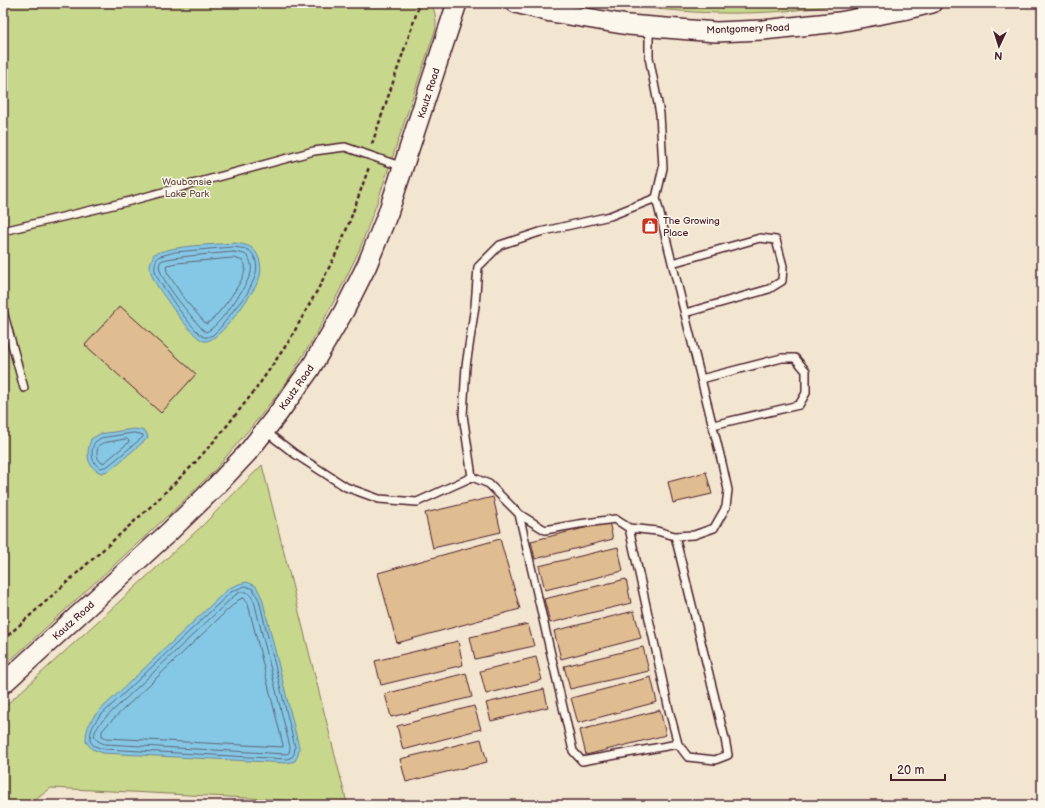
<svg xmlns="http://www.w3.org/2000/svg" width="1045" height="808" viewBox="0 0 1045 808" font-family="'Balsamiq Sans',sans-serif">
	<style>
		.green { fill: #c7d78b; stroke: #887b5b }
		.water { fill: #84c8e5; stroke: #6d849b }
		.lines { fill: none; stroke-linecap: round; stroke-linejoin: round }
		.shore { stroke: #616375; stroke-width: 1 }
		.building { fill: #dfbd91; stroke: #4a1f2b }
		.service-casing { stroke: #4a1f2b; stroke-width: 10 }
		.tertiary-casing { stroke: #4a1f2b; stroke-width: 22 }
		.path { stroke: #4a1f2b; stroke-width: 2.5; stroke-dasharray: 4 3; stroke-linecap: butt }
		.service { stroke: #fbf7ec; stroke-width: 7 }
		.tertiary { stroke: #fbf7ec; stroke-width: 19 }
		.labels { text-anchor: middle; stroke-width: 3; stroke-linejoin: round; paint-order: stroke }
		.street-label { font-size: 10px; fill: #4a1f2b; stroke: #fbf7ec }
		.park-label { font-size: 10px; fill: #694d43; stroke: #fbf7ec }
		.poi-label { font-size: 10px; fill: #4a1f2b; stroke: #fbf7ec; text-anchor: start }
	</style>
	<rect width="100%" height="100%" fill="#f3e6d1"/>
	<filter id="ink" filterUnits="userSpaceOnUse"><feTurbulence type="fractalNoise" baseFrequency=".025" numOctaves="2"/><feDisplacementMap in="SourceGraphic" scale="8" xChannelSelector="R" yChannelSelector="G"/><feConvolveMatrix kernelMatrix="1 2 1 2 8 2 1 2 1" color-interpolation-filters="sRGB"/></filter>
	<g filter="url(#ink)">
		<path class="green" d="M3,3h427c6,8 6,16 6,25l-58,172 -19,51 -20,41 -24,44 -27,44 -25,33 -49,58 -40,39 -171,157z
			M597,3h250c-49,9 -104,12 -153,9 -32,-2 -65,-6 -97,-9z
			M262,465l85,338 -296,-15 -22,17h-26v-97l199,-182z"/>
		<path class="water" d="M234,243c7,1 16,2 20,7 6,6 8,18 6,26 -2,6 -6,14 -10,19 -6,10 -34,49 -46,46 -9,-2 -31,-32 -37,-41 -6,-9 -18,-23 -17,-35 1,-4 3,-8 4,-11 23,-9 56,-9 80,-11z
			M134,429l7,1 5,2 2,6 -38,32 -9,3c-15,-7 -15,-19 -10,-34l9,-5z
			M247,582l9,4 6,12 37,149 -1,8 -3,6 -8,2 -184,-10 -11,-4 -6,-7c0,-12 2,-17 9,-27l134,-127 10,-4z"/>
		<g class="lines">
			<path class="shore" d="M234,247c5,1 13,1 17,5 6,6 7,17 4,24 -1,5 -5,11 -7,16 -3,5 -8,10 -12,15 -7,9 -14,20 -23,28 -3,1 -6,3 -9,2 -8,-4 -30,-33 -35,-42 -8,-12 -20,-24 -11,-38l6,-2 11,-3z
				M234,252c5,1 11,1 14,5 3,4 4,11 3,15 -3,13 -33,56 -45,60l-4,-3c-7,-9 -52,-58 -41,-68 5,-4 63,-8 73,-9z
				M234,258l9,3c2,3 3,6 2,9 -1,11 -29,50 -39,54l-21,-24 -18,-28 -1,-6 1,-1 10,-2z
				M134,433l6,1 3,1v2l-35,29 -7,2c-10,-4 -11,-17 -6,-26l6,-4z
				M127,439l2,2 -1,2 -23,19 -3,1c-6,-4 -6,-12 -3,-18l4,-2z
				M246,586l7,3 6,11 36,147 -1,7 -2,3 -5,2 -183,-10 -10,-3 -4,-5c0,-10 3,-16 8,-23l133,-126 9,-4z
				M241,592c9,-1 9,3 13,9l36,146 -1,6 -3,1 -181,-10c-16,-5 -11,-12 -3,-23l132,-125z
				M243,598l2,1 3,5 35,141v2l-177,-9 -4,-2v-5l5,-6 130,-124z"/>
		</g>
		<path class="building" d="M120,306l76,68 -35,39 -76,-68z
			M706,472l6,22 -39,9 -5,-21z
			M493,497l8,35 -68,16 -8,-35z
			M609,522l4,17 -78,20 -4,-18z
			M500,539l20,70 -123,34 -19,-70z
			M618,547l5,24 -78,19 -6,-24z
			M626,579l5,24 -81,20 -6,-24z
			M634,611l7,27 -80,21 -7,-28z
			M528,624l6,22 -59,13 -5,-22z
			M458,641l5,24 -82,20 -6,-24z
			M643,647l6,24 -79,18 -6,-23z
			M536,657l6,23 -56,14 -6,-23z
			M466,673l6,24 -81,20 -6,-23z
			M651,677l6,25 -79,21 -7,-25z
			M544,689l4,18 -57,14 -5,-18z
			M474,706l7,23 -78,21 -6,-24z
			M660,710l6,25 -80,20 -6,-25z
			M481,739l6,23 -81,20 -6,-23z"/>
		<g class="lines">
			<g class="service-casing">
				<path id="service" d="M649,28v29l11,57 3,54 -7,30 -46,18 -70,16 -40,13 -22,22 -3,39 -9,60 -3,49 9,62 17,7 30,30 26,16 34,-6 36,-5 14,9 40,182 9,34 10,13 27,3 13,-5 -3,-16 -50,-203 19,-1 20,-7 12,-21 2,-17 -6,-27 -66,-265
					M3,231l127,-30 184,-50 31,-4 58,20
					M672,263l88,-25 16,2 7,26 -1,15 -13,8 -84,24
					M3,311l21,77
					M701,379l81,-21h13l11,13v22l-7,12 -86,20
					M265,431l30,23 51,33 33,12 38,3 55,-25
					M519,514l54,237 9,10 96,-17
					M629,528l28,3 18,5"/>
			</g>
			<g class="tertiary-casing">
				<path id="tertiary" d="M516,3l35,9 77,13 88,7 47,-2 76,-8 64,-12 29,-7
					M3,684l166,-152 48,-47 31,-33 29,-37 33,-46 34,-58 23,-46 21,-52 69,-210"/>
			</g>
			<path class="path" d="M415,3l5,2
				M372,144l48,-141
				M3,640l145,-131 45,-44 29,-33 34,-43 33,-48 29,-52 17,-33 13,-30 21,-59"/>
			<use href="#service" class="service"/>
			<use href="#tertiary" class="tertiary"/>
		</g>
	</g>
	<defs>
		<g id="shop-square" transform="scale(0.9)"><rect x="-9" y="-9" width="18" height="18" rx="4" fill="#c8321e" stroke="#fbf7ec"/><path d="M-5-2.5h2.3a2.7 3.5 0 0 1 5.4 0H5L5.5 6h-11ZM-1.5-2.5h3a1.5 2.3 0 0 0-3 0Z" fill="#fff"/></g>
	</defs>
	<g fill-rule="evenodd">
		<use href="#shop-square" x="650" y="226"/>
	</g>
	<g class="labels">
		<g class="street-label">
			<text transform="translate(748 28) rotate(-2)" y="4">Montgomery Road</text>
			<text transform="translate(428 93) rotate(-72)" y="4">Kautz Road</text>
			<text transform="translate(296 387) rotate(-55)" y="4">Kautz Road</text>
			<text transform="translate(73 620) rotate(-42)" y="4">Kautz Road</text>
		</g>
		<g class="park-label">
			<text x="187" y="185">Waubonsie<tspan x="187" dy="12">Lake Park</tspan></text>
		</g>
		<g class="poi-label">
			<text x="663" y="224">The Growing<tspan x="663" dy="12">Place</tspan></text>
		</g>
	</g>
	<rect width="1045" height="808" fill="none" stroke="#fbf7ec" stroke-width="16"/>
	<rect x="8" y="8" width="1029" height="792" fill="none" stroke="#4a1f2b" stroke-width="1.5" filter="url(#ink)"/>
	<g transform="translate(999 46) rotate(184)" stroke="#fbf7ec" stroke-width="3" paint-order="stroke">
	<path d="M0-3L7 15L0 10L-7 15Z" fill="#4a1f2b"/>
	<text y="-6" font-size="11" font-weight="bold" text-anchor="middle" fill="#4a1f2b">N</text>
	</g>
	<path d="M891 774v6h54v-6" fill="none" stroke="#4a1f2b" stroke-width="2"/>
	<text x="897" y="774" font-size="12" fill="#4a1f2b" stroke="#fbf7ec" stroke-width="3" paint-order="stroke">20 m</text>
</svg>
